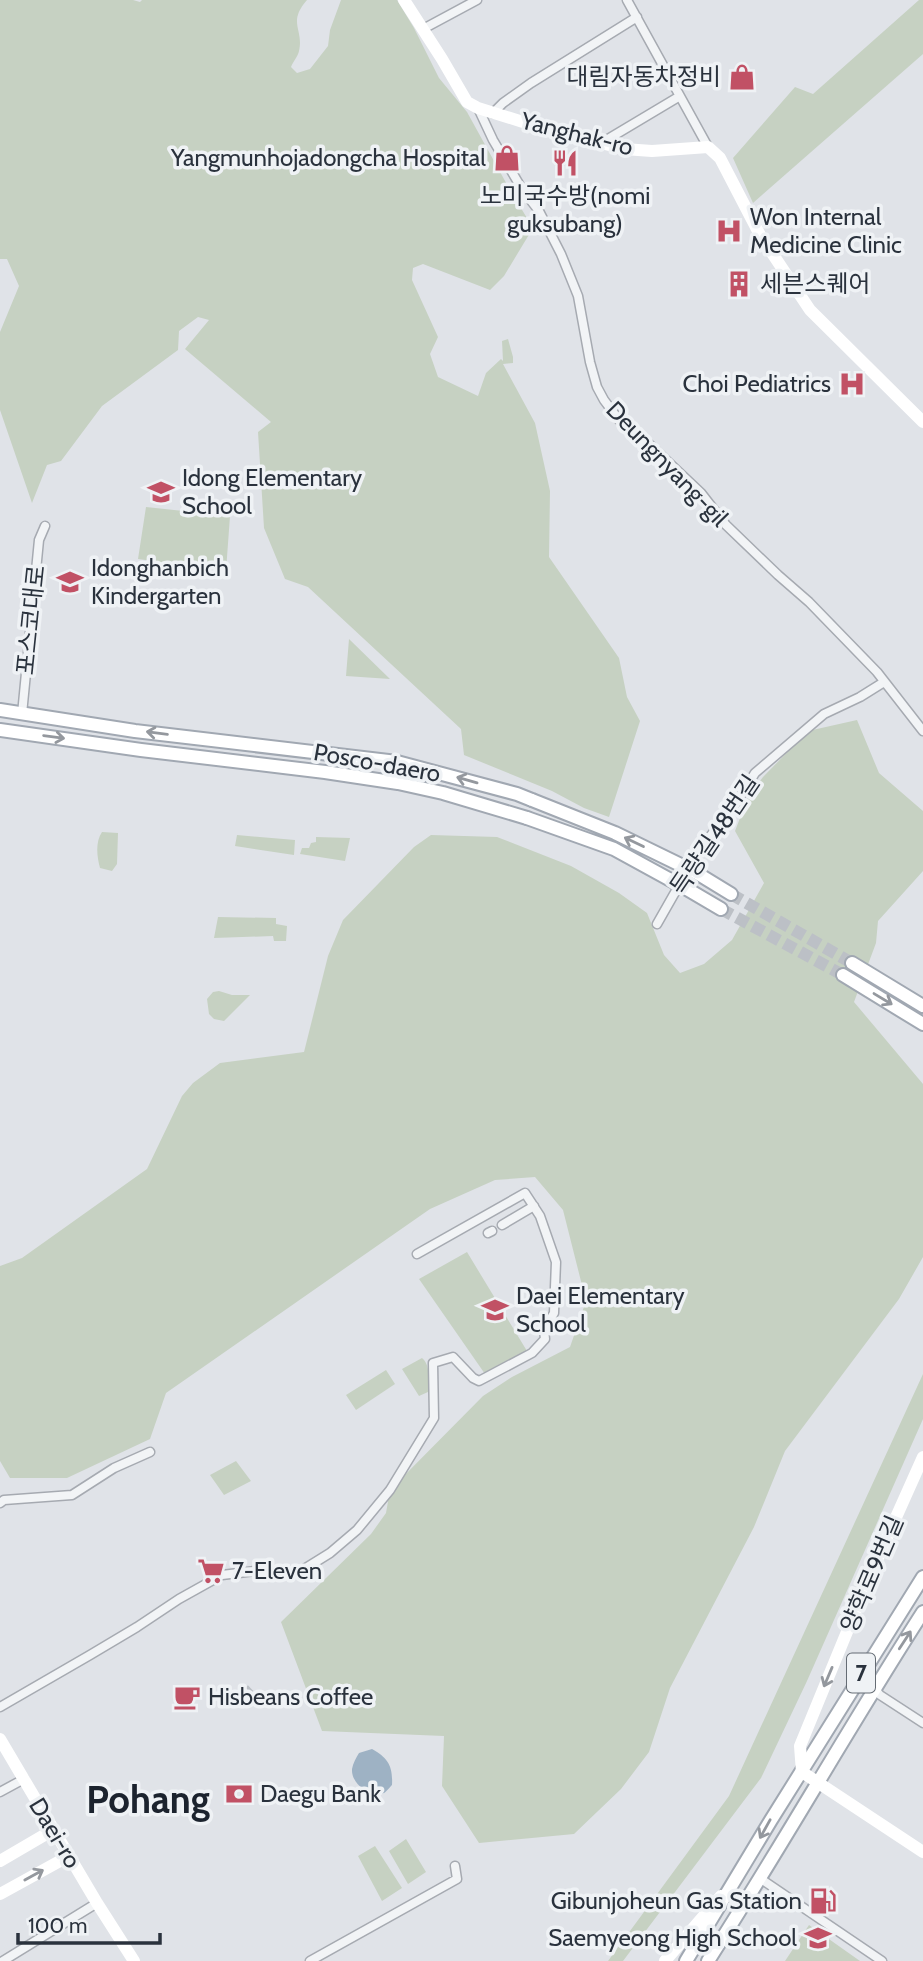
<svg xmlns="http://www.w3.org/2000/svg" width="923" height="1961" viewBox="0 0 923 1961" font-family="Cabin,'Noto Sans KR',sans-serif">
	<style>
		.green { fill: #c6d1c2 }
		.water { fill: #9eb2c4 }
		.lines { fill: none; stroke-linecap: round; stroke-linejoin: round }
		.street-tunnel { stroke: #bcc0c6; stroke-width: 8; stroke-dasharray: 8 4; stroke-linecap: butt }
		.primary-tunnel { stroke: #bcc0c6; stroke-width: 12; stroke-dasharray: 12 6; stroke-linecap: butt }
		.street-casing { stroke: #a6aab1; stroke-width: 11 }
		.primary-casing { stroke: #a1a8b2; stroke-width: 16 }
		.street { stroke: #f2f4f6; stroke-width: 8 }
		.secondary { stroke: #fff; stroke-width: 12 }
		.primary { stroke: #fff; stroke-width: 12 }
		.primary-bridge-casing { stroke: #a1a8b2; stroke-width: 16; stroke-linecap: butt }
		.primary-bridge { stroke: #fff; stroke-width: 12 }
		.oneway { stroke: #94989e }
		.labels { text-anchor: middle; stroke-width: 7; stroke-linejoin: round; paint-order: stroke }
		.shield { fill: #eff2f5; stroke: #656c74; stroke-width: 2 }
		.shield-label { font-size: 23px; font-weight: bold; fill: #2a323d }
		.poi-label { font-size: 24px; fill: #2a323d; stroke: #eff2f5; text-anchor: start }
		.street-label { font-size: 24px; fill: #2a323d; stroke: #eff2f5 }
		.town-label { font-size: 38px; font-weight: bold; fill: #1c232e; stroke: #eff2f5 }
	</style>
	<rect width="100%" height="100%" fill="#e0e3e8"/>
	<path class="green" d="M0,0h133l7,2 2,-2h165c-20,23 -3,29 -8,51 -1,5 -6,11 -8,16l6,6 13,-4 18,-23 2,-16 11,-30h56l17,28 25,50 28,34 43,78 23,38 -29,48 -14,14 -67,-26 -10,4 -1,12 26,57 -8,17 8,23 40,19 8,-23 15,-14 2,2 -1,-20 6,-2 5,18v6l-10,1 32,59 15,68 -1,66 70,101 8,39 13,24 -31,96 -25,-9 -32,-17 -88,-36 -3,-26 -153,-142 -23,-8 -21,-51 -6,-96 13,-10 -86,-73 24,-29 -11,-3 -19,14 -1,19 -76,56 -41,55 -14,4 -15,38 -32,-93v-78l19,-46 -12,-27h-7z
		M919,0h4v54l-170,149 -20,-45 62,-71 18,7z
		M146,507l84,9 -4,55 -88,-12z
		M349,639l41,40 -44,-3z
		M857,720l22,53 44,38v60l-45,50 -2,22 -22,59 69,82v173l-24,42 -114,152 -31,76 -84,161 -21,64 -28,37 -47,45 -95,9 -37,-57 2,-50 -122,-5 -41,-109 90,-88 15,-21 4,-23 93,-94 29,-19 58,-30 16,-46 -23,-91 -28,-33 -40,3 -65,29 -264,184 -16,46 -83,39h-57l-10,-17v-195l22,-8 125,-89 35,-73 11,-13 27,-20 84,-11 24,-96 15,-36 71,-73 17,-12 66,2 74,29 48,27 28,20 17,42 16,18 24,-9 28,-24 32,-57 -29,-52 14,-36 14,-18 45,-46z
		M102,832l16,1 -1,31 -5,7 -12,-3c-3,-11 -5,-26 2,-36z
		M237,835l58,5 -1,15 -59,-9z
		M316,837l34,1 -5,23 -45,-7 2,-6h7l2,-5 5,-1z
		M218,917l58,1v6l11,2 -1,15h-12l-1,-5 -59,2z
		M219,991l13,4h18l-26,26 -10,-2 -5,-5 -2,-15 6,-7z
		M467,1252l60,99 -42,23 -66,-95z
		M422,1358c9,7 6,23 6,34l-9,4 -17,-27z
		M386,1370l9,14 -39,26 -10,-15z
		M923,1374v45l-116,262 -46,97 -138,183h-15l121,-165z
		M236,1461l15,20 -27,14 -14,-20z
		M406,1839l20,33 -18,12 -19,-33z
		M375,1846l27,42 -20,13 -24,-45z
		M809,1925l51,36h-75z"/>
	<path class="water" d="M372,1749c16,9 21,17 20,36 -1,1 -6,7 -8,8 -14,5 -33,-9 -32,-24 1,-6 4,-11 7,-16z"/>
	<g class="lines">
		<path class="street-tunnel" d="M245,1688l14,15"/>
		<path class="primary-tunnel" d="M731,894l121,69
			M721,909l122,66"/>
		<g class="street-casing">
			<path id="street" d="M627,0l81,147
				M423,29l54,-29
				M478,108l15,32 29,49 17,22 22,43 17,42 12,66 7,25 7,13 15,20 28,22 54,51 25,32 52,50 31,27 68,70 46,59
				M493,113l10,-10 28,-20 106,-66
				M603,142l77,-46
				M22,714l17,-174 6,-14
				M657,924l41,-72 38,-49 19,-30 69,-59 36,-17 24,-15
				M502,1225l32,-19
				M488,1233l4,-2
				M0,1503l4,-3 68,-5 42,-27 36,-16
				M874,1688l6,7 43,28
				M0,1707l90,-52 47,-28 42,-28 43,-24 33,-4h46l29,-18 27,-23 33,-40 44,-72 -1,-55 20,-6 20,21 6,3 53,-28 13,-14 -1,-9 10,-17 2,-51 -16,-46 -15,-23 -108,61
				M0,1792l24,-13
				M761,1879l121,82
				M3,1961l94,-58
				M310,1961l147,-82 -2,-13"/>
		</g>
		<g class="primary-casing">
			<path id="primary" d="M0,710l135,21 262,31 120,32 15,6
				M0,730l141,20 184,22 73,11 45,10 84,25
				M695,872l36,22
				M687,889l34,20
				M852,963l71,43
				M843,975l80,49
				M686,1961l85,-141 152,-243
				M708,1961c74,-115 141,-234 215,-349"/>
		</g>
		<use href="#street" class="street"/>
		<path class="secondary" d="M404,0l38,59 25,43 11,6 45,14 101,27 28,2 56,-4 12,11 40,77 50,75 113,112
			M923,1457l-51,114 -72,175 2,26 121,80
			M0,1739l97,164 37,58
			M0,1861l53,-31
			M0,1894l69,-38
			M665,1961l56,-65"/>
		<use href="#primary" class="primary"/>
		<g class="primary-bridge-casing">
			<path id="primary-bridge" d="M532,800l83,33 80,39
				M527,818l87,31 73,40"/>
		</g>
		<use href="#primary-bridge" class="primary-bridge"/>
	</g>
	<defs><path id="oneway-shaft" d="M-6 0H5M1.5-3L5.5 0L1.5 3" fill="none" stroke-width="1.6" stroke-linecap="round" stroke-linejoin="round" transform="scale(1.75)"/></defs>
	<g class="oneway">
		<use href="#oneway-shaft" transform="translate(157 733) rotate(-173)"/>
		<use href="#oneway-shaft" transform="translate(54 737) rotate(8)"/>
		<use href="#oneway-shaft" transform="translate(467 780) rotate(-164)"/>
		<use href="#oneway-shaft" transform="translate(634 842) rotate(-154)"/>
		<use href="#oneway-shaft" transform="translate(883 999) rotate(31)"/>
		<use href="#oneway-shaft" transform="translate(905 1640) rotate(-57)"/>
		<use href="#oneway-shaft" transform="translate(828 1677) rotate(113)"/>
		<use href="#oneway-shaft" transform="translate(765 1829) rotate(119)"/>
		<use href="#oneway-shaft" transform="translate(34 1875) rotate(-29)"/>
	</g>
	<defs>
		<g id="shop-bare" transform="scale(2.1)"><path d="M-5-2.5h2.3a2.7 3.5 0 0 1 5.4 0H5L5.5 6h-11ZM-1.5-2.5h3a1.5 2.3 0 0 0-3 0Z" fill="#c15165" stroke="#eff2f5" stroke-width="2.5" paint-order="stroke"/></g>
		<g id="restaurant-bare" transform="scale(2.1)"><path d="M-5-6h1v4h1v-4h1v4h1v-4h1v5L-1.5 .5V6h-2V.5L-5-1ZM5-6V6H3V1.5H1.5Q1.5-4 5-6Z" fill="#c15165" stroke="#eff2f5" stroke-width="2.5" paint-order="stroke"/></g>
		<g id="hospital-bare" transform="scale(2.1)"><path d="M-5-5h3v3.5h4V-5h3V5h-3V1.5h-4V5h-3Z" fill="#c15165" stroke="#eff2f5" stroke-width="2.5" paint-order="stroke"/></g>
		<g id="building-bare" transform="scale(2.1)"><path d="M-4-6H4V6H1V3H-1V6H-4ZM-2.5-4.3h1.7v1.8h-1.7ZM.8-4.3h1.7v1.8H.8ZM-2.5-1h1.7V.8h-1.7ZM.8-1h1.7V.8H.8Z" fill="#c15165" stroke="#eff2f5" stroke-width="2.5" paint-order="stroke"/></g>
		<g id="school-bare" transform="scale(2.1)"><path d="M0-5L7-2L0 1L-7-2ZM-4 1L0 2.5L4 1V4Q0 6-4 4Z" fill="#c15165" stroke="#eff2f5" stroke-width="2.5" paint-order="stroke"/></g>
		<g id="supermarket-bare" transform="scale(2.1)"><path d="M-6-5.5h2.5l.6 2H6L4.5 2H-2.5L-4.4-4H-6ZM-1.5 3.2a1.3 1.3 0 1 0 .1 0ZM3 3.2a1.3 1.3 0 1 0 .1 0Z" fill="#c15165" stroke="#eff2f5" stroke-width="2.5" paint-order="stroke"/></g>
		<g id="cafe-bare" transform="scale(2.1)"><path d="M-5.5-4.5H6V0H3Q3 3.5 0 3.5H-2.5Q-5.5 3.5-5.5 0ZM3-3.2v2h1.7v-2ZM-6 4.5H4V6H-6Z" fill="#c15165" stroke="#eff2f5" stroke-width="2.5" paint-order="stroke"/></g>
		<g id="bank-bare" transform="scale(2.1)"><path d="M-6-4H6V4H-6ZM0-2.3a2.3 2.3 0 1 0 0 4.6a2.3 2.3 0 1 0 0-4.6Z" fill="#c15165" stroke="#eff2f5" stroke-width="2.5" paint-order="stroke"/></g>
		<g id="fuel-bare" transform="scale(2.1)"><path d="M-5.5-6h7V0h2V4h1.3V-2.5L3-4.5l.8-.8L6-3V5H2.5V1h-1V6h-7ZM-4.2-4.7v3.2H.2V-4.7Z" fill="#c15165" stroke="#eff2f5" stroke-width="2.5" paint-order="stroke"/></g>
	</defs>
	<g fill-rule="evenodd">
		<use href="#shop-bare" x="742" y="77"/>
		<use href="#shop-bare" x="507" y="158"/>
		<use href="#restaurant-bare" x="565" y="163"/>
		<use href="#hospital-bare" x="729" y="231"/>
		<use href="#building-bare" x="739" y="284"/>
		<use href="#hospital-bare" x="852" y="384"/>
		<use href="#school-bare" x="161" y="492"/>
		<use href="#school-bare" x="70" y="582"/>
		<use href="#school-bare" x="495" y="1310"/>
		<use href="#supermarket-bare" x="211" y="1571"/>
		<use href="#cafe-bare" x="187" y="1697"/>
		<use href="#bank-bare" x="239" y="1794"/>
		<use href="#fuel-bare" x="823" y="1901"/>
		<use href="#school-bare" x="818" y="1938"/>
	</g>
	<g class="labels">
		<rect class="shield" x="847" y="1653.5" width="28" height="39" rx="5"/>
		<g class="shield-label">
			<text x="861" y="1681">7</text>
		</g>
		<g class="poi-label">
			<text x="721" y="85" text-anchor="end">대림자동차정비</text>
			<text x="486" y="166" text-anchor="end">Yangmunhojadongcha Hospital</text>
			<text x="565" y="204" text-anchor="middle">노미국수방(nomi<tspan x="565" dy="28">guksubang)</tspan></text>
			<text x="750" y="225">Won Internal<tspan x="750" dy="28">Medicine Clinic</tspan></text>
			<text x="760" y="292">세븐스퀘어</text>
			<text x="831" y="392" text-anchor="end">Choi Pediatrics</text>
			<text x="182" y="486">Idong Elementary<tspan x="182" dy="28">School</tspan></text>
			<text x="91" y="576">Idonghanbich<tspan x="91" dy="28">Kindergarten</tspan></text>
			<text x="516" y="1304">Daei Elementary<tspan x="516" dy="28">School</tspan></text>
			<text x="232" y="1579">7-Eleven</text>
			<text x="208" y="1705">Hisbeans Coffee</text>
			<text x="260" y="1802">Daegu Bank</text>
			<text x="802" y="1909" text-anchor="end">Gibunjoheun Gas Station</text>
			<text x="797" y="1946" text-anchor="end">Saemyeong High School</text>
		</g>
		<g class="street-label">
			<text transform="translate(577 134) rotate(14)" y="8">Yanghak-ro</text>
			<text transform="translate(667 464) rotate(46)" y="8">Deungnyang-gil</text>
			<text transform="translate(31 620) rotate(-84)" y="8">포스코대로</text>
			<text transform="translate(377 763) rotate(10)" y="8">Posco-daero</text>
			<text transform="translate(715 835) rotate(-56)" y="8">득량길48번길</text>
			<text transform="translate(872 1574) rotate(-67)" y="8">양학로9번길</text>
			<text transform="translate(55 1833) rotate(59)" y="8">Daei-ro</text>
		</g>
		<g class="town-label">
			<text x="148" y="1813">Pohang</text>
		</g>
	</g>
	<path d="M18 1933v10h142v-10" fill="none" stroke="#2a323d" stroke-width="3.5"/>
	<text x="28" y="1933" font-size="21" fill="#2a323d" stroke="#eff2f5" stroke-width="5" paint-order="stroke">100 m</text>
</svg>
